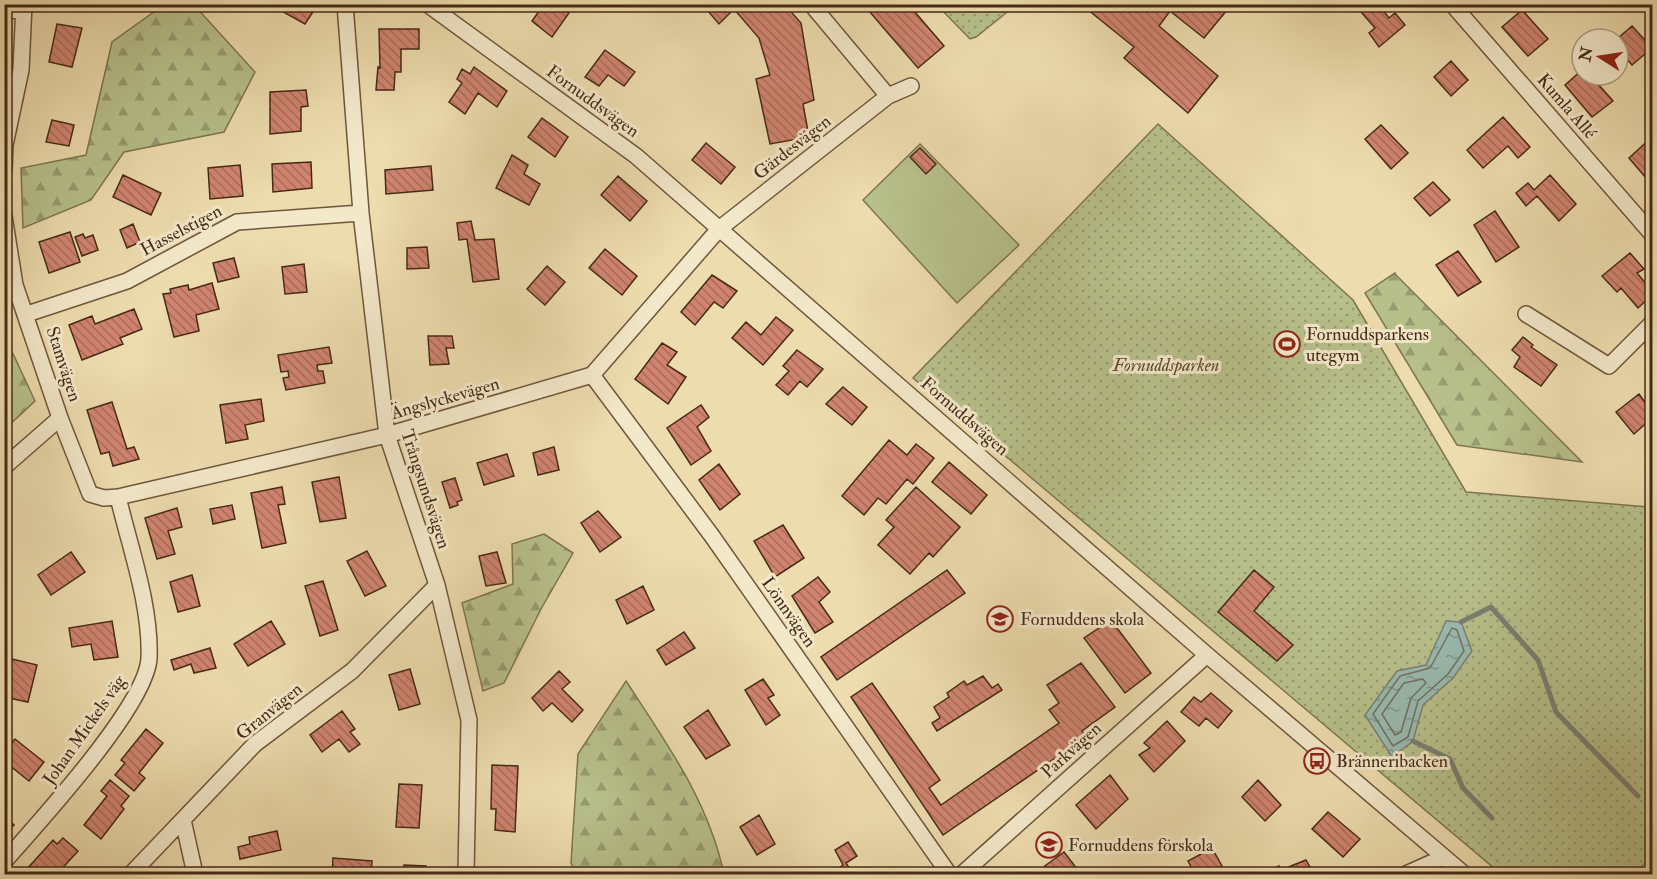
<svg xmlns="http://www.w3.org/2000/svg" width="1657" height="879" viewBox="0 0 1657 879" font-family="'IM FELL Double Pica',serif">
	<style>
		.green { fill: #b7c08b; stroke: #7f7550; stroke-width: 1.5 }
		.forest { fill: url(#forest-firs); stroke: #7f7550; stroke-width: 1.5 }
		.park { fill: url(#park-dots); stroke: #7f7550; stroke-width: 1.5 }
		.water { fill: url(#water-ripples); stroke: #798072; stroke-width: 1.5 }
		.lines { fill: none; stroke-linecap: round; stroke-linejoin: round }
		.shore { stroke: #707263; stroke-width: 1.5 }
		.stream { stroke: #798072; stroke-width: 5 }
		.building { fill: url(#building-back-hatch); stroke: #472a16; stroke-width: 1.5 }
		.minor-casing { stroke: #70563c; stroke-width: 18 }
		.minor { stroke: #f3e8ca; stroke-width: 15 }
		.labels { text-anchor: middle; stroke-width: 6; stroke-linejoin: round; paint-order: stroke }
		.street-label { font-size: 18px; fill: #472a16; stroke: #f3e8ca }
		.poi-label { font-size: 18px; fill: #472a16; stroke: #f3e8ca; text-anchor: start }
		.park-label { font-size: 18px; font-style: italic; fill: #5d482d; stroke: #f3e8ca }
	</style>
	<defs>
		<pattern id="forest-firs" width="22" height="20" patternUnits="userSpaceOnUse" patternTransform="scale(1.5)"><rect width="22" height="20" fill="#b7c08b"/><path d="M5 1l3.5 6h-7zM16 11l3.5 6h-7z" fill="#979c71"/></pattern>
		<pattern id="park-dots" width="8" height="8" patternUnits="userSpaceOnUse" patternTransform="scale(1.5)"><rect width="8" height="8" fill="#b7c08b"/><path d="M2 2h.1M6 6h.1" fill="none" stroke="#979c71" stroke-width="1.8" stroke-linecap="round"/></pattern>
		<pattern id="water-ripples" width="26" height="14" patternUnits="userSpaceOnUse" patternTransform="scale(1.5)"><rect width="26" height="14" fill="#9abab0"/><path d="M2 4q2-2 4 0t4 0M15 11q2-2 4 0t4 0" fill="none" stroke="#7f978e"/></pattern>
		<pattern id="building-back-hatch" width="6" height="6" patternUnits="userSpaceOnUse" patternTransform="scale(1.5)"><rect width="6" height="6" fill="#d08470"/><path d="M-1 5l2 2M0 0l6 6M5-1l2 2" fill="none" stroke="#ab6c5b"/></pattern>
	</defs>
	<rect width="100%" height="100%" fill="#eddcae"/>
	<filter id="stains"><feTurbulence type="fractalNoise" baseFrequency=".00333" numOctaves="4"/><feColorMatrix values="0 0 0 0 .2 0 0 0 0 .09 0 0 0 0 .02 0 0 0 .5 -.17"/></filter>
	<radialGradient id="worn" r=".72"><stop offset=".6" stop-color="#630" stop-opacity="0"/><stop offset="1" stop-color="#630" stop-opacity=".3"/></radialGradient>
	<path class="green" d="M920,144l99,101 -62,58 -94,-103z"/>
	<path class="forest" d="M165,4l29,1 61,67 -31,60 -100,20 -33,48 -68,28 -2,-60 65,-13 26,-113z
		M1395,273v1l187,188 -125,-17 -92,-152z
		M8,343l27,58 -30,28 -1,-84z
		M544,534l29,19 -32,56 -37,74 -21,8 -21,-88 51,-19 -1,-40z
		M626,681c41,63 82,119 98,193h-148l-5,-11 7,-109z"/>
	<path class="park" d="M937,5h79l-40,32 -6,2z
		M1158,124l195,176 113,192 183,15 3,-3v351l-17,19h-134l-588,-496z"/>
	<path class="water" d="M1446,621l15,1 11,29 -19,27 -30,27 -10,36 -21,16 -27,-42 32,-44 29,-6z"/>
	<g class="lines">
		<path class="shore" d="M1452,628l5,2 7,21 -16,23 -30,27 -10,36 -15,9 -20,-32 27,-38 30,-8z
			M1423,679l3,4 -15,15 -10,34 -6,3 -13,-21 22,-31z"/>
		<path class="stream" d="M1461,622l30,-15 47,53 18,52 82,84
			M1413,741l37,18 13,29 29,30"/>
	</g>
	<path class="building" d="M269,4h49l-13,20z
		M544,4l9,6 4,-5 12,8 -17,24 -20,-16z
		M702,4h82l17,19 13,77 -11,4 6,33 -39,7 -14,-65 14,-4 -11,-37 -25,-29 -15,15z
		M863,4h45l36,42 -26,22z
		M1232,4l-28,34 -34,-27 -11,15 59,50 -30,37 -64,-55 10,-11 -52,-42z
		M1354,4h24l11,14 6,-5 10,12 -26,22 -10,-14 6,-5z
		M1522,10l26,29 -20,17 -26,-29z
		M57,24l25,4 -10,39 -23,-5z
		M1632,26l20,22 -20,17 -14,-16 -1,-10z
		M379,29h40v20h-18v23h-6l-1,18h-18l2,-23 2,1z
		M605,50l30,22 -11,14 -16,-11 -9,11 -14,-9z
		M1451,61l17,19 -17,16 -17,-19z
		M474,67l33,24 -10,16 -19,-14 -13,21 -16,-12 13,-19 -5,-4 5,-10 8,5z
		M1582,70v5h8l23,26 -21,16 -27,-32z
		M306,90l2,16 -7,1v24l-31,3v-42z
		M1503,117l27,30 -12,11 -10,-12 -25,22 -16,-18z
		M542,118l26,19 -13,20 -27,-20z
		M52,120l22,5 -5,21 -23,-4z
		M1381,125l27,28 -17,16 -26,-30z
		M1652,137v48l-23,-27z
		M706,143l29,24 -14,17 -29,-24z
		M920,148l16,16 -10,10 -16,-17z
		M512,155l16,10 -4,9 16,10 -11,21 -33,-17z
		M311,162l1,26 -39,4 -1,-28z
		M240,165l3,31 -33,3 -2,-31z
		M431,166l2,24 -47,4 -1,-24z
		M123,175l38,18 -10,22 -38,-18z
		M1550,175l26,29 -17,17 -22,-25 -11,10 -10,-13 12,-10 6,7z
		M618,176l29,25 -17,20 -29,-26z
		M1433,182l17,18 -20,16 -16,-18z
		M1495,211l24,36 -23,15 -22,-37z
		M471,221l4,19 19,-1 5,40 -26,3 -6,-43 -8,1 -2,-17z
		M133,224l7,18 -13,6 -7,-18z
		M70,232l10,30 -31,11 -10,-31z
		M83,234l2,4 8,-3 5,15 -16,6 -7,-19z
		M427,247l2,21 -22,1v-21z
		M605,249l32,27 -15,19 -33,-27z
		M1458,251l23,31 -23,14 -22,-31z
		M1630,253l14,16 -7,4 15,18v4l-14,13 -17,-20 -4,4 -15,-16z
		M234,258l5,19 -21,5 -5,-19z
		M304,264l3,28 -22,2 -3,-27z
		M547,266l18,16 -20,23 -18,-16z
		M712,275l25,16 -14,17 -9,-6 -19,23 -14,-13z
		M212,283l7,26 -23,6 3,16 -25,6 -11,-43 8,-1 -1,-4 18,-4 1,5z
		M134,309l8,20 -22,9 3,6 -41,16 -13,-35 23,-9 3,8z
		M776,317l17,13 -30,35 -31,-27 14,-16 15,13z
		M428,336h24l2,12h-8l3,16 -19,1z
		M1523,337l10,8 -2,2 26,18 -16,21 -27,-19 6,-10 -8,-7z
		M662,343l15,9 -10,13 19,12 -18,27 -33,-25z
		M329,347l3,16 -15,2 1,6h5l2,12 -39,7 -3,-12 6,-1 -1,-6 -7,1 -3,-17z
		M797,350l26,19 -16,18 -7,-6 -12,14 -12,-10 13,-14 -6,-5z
		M843,387l24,20 -15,18 -26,-21z
		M1639,394l13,18v6l-18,16 -18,-22z
		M261,399l3,22 -19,4 3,14 -22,4 -6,-38z
		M112,402l15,47 7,-2 5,12 -26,7 -4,-14 -8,2 -14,-44z
		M701,405l8,12 -12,10 14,24 -20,14 -24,-37z
		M889,440l18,15 9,-11 18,14 -21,26 -6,-5 -21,25 -8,-6 -14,17 -22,-19z
		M554,447l5,23 -21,5 -5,-22z
		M507,454l7,22 -30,9 -7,-22z
		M949,462l38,33 -16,19 -39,-32z
		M719,464l21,30 -20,16 -21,-30z
		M339,477l7,41 -26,4 -8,-40z
		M455,478l7,22 -5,2 1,3 -8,3 -8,-26z
		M282,487l3,17 -7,1 8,38 -24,5 -11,-55z
		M916,487l44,40 -27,30 -4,-4 -19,21 -32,-29 16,-18 -8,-7z
		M232,505l3,14 -22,5 -3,-15z
		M177,508l5,19 -14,4 7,23 -18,5 -12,-41z
		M598,511l23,26 -21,15 -19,-29z
		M783,525l21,33 -29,19 -21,-36z
		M367,551l19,35 -21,10 -18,-35z
		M71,552l14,20 -34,23 -13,-20z
		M497,552l9,31 -20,3 -7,-30z
		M947,570l18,23 -128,87 -16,-23z
		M1254,570l20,17 -20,24 39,34 -16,16 -59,-49z
		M192,575l8,31 -22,6 -8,-30z
		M818,577l12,15 -11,10 14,20 -18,11 -23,-37z
		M323,581l15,49 -18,6 -15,-50z
		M643,586l11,24 -27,14 -11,-24z
		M1111,620l40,53 -26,20 -41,-55z
		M112,621l6,36 -24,3 -3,-16 -19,3 -3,-19z
		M271,621l14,23 -37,22 -14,-22z
		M684,632l11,16 -29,17 -9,-15z
		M210,648l6,20 -22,5 -3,-9 -17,6 -3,-10z
		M12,659l25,6 -9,37 -24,-5z
		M1081,663l34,44 -33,24 4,6 -143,98 -92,-138 21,-14 68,97 -11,8 12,17 118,-82 -10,-13 10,-7 -12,-18z
		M410,669l10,35 -21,6 -10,-35z
		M559,671l11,11 -8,7 21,21 -11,12 -20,-19 -9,8 -11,-13z
		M983,676l9,12 6,-4 4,6 -65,41 -5,-8 8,-5 -6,-11 15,-10 -2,-4 17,-12 3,4z
		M763,679l11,16 -6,3 12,17 -14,10 -21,-35z
		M1211,693l21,18 -14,17 -12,-10 -7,8 -18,-14 13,-15 7,5z
		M708,710l22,35 -24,14 -22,-32z
		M342,711l13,18 -5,3 10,12 -11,8 -10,-13 -17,13 -12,-17z
		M1167,721l18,20 -31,31 -15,-17 11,-7 -6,-5z
		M146,729l17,14 -24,30 6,5 -11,13 -19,-16 10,-12 -4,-3z
		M15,739l29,23 -15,19 -25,-20v-9z
		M492,765l26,1 -3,66 -20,-2 1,-21h-5z
		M1110,775l18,24 -32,30 -20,-24z
		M110,780l19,16 -8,10 3,3 -23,30 -17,-14 23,-29 -6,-5z
		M1258,780l23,25 -16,16 -23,-24z
		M399,784l23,1 -3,43 -23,-1z
		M1328,812l32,27 -17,18 -31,-28z
		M759,815l16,29 -18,11 -17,-28z
		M4,816l10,9 -10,9z
		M277,831l4,19 -41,9 -2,-12 12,-3 -1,-7z
		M63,838l15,13 -21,23h-23l-7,-5 26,-29 4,4z
		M848,842l9,14 -11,7 7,11h-23l13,-9 -8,-15z
		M1212,848l10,18 -6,3 3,5h-24l-7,-13z
		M1064,852l17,22h-48l9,-6z
		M333,858l39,3 -1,13h-39z
		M1306,860l8,14h-43l-2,-4 10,-4 2,4z
		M404,865l22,1v8h-23z"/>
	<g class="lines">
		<g class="minor-casing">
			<path id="minor" d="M345,4l16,209 26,222 50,150 32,135 -3,154
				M427,4l209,152 571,499 257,219
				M811,4l77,92
				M1452,4l200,230
				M4,10l20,1
				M4,170l1,-25 16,-75 3,-66
				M4,216l11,69 45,133 30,76 14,4 14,-1 269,-62 205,-60 127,-146 169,-133 23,-10
				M27,314l100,-33 110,-59 124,-9
				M1526,314l83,52 43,-43
				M592,375l120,161 237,338
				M4,467l56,-49
				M183,820l12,54
				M4,862c34,-39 143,-157 145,-204 2,-53 -19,-110 -31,-161
				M131,874l124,-130 97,-73 85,-86
				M962,874l245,-219
				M1406,874l38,-17"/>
		</g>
		<use href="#minor" class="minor"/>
	</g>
	<defs>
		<g id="stadium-ring" transform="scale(1.35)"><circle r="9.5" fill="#f3e8ca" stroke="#8f2418" stroke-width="1.5"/><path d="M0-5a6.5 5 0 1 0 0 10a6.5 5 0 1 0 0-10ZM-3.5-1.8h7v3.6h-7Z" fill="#8f2418"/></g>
		<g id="school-ring" transform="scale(1.35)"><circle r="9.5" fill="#f3e8ca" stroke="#8f2418" stroke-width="1.5"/><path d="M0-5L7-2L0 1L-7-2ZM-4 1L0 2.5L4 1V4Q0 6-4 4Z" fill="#8f2418"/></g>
		<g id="bus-ring" transform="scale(1.35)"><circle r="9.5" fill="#f3e8ca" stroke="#8f2418" stroke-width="1.5"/><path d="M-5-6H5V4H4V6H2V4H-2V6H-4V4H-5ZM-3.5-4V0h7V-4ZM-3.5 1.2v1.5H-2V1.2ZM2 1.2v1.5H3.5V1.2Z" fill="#8f2418"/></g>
	</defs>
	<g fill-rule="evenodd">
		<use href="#stadium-ring" x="1287" y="344"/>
		<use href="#school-ring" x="1000" y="619"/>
		<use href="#bus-ring" x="1317" y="761"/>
		<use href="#school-ring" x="1049" y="845"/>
	</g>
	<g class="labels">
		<g class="street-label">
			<text transform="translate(593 101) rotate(36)" y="6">Fornuddsvägen</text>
			<text transform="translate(1567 106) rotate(49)" y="6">Kumla Allé</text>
			<text transform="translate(792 147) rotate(-38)" y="6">Gärdesvägen</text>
			<text transform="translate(181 230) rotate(-28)" y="6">Hasselstigen</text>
			<text transform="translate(64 364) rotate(72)" y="6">Stamvägen</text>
			<text transform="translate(445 398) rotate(-16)" y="6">Ängslyckevägen</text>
			<text transform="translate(965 416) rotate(41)" y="6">Fornuddsvägen</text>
			<text transform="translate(426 489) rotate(72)" y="6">Trångsundsvägen</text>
			<text transform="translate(789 612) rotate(55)" y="6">Lönnvägen</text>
			<text transform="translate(269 711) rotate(-39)" y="6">Granvägen</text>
			<text transform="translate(84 730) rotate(-55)" y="6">Johan Mickels väg</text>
			<text transform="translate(1071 750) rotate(-42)" y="6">Parkvägen</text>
		</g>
		<g class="poi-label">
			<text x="1306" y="340">Fornuddsparkens<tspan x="1306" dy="21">utegym</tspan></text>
			<text x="1020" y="625">Fornuddens skola</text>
			<text x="1336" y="767">Bränneribacken</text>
			<text x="1068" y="851">Fornuddens förskola</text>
		</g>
		<g class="park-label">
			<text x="1166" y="371">Fornuddsparken</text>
		</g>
	</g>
	<rect width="1657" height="879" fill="none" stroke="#eddcae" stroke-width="24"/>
	<rect x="6" y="6" width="1645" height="867" fill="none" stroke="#472a16" stroke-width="3"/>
	<rect x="12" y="12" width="1633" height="855" fill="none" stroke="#472a16" stroke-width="1.5"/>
	<g transform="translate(1600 57) rotate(282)"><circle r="28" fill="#f3e8ca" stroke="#ae9c82" stroke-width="1.5"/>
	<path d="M0-4.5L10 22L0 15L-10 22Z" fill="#8f2418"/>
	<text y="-9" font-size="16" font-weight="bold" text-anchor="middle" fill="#472a16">N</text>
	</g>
	<rect width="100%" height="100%" filter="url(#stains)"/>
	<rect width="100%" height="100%" fill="url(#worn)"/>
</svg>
